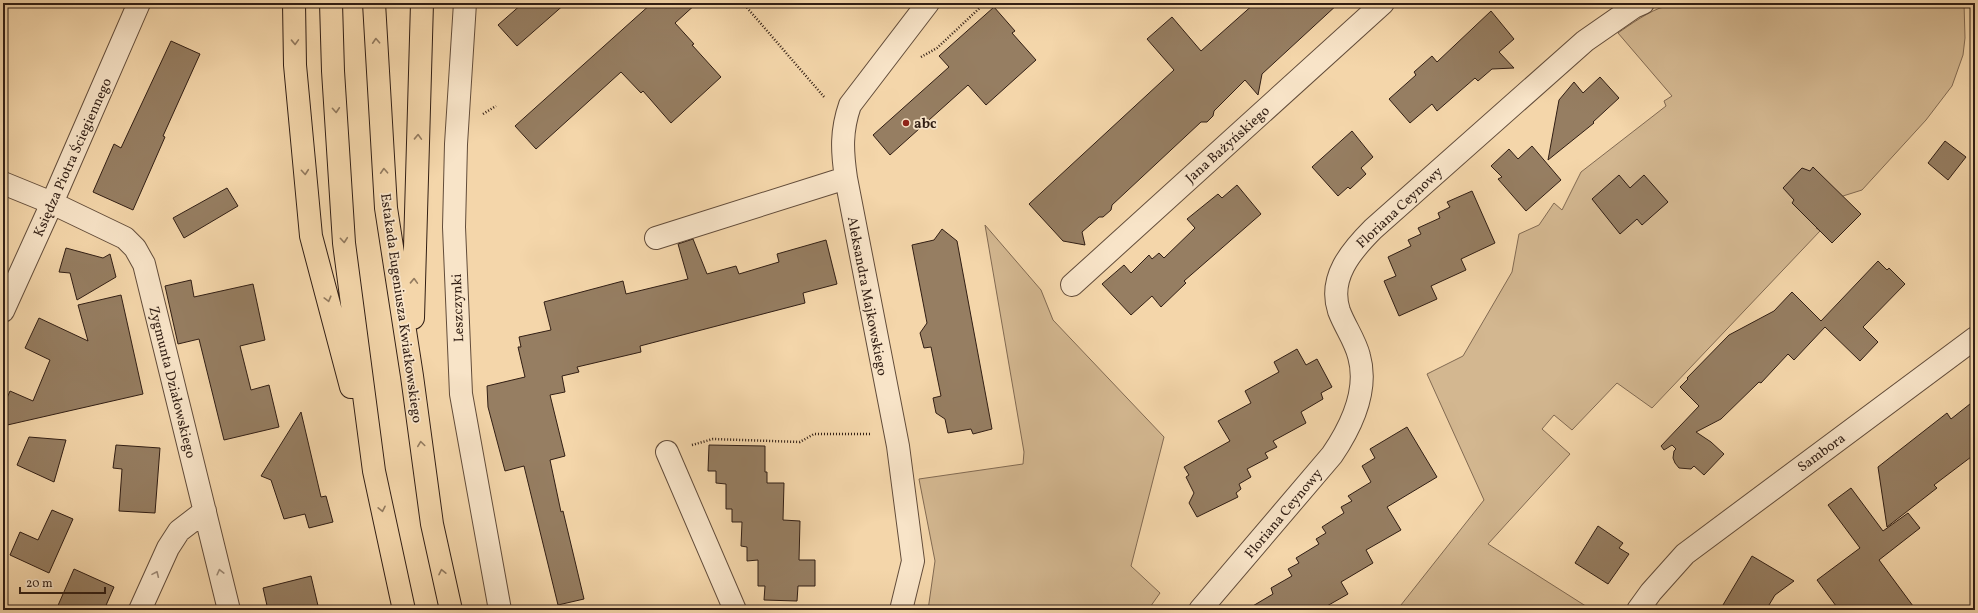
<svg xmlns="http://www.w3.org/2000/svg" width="1978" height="613" viewBox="0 0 1978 613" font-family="Vollkorn,serif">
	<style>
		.green { fill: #d3b790; stroke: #826a52 }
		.building { fill: #967e62; stroke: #311e14 }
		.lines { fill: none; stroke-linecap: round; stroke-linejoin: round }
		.minor-casing { stroke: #624c3a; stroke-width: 24 }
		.highway-casing { stroke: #311e14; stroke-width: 24 }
		.path { stroke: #311e14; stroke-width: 2.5; stroke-dasharray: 1 2; stroke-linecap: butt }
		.minor { stroke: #f8e4c8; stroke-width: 22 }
		.highway { stroke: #f4d6aa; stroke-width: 22 }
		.oneway { stroke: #927a5f }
		.oneway2 { stroke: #9e8b77 }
		.poi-dot { fill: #8f2418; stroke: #f8e4c8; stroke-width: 1.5 }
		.labels { text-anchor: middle; stroke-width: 3.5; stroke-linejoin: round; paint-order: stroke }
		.poi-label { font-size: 14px; font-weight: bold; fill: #311e14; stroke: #f8e4c8; text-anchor: start }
		.street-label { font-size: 14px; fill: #311e14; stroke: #f8e4c8 }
	</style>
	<rect width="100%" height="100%" fill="#f4d6aa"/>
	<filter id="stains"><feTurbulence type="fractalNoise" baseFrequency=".005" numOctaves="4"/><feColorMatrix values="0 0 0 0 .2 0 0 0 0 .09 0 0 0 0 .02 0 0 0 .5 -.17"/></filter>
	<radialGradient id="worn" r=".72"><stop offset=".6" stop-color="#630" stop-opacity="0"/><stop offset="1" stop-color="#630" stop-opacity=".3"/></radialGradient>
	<path class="green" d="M1716,3h248l1,35 -2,17 -11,31 -26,34 -64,70 -19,6 -23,24 2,2 -6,6 4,3 -168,177 -35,-25 -45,47 -18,-15 -12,14 28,25 -82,90 104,66h-195l87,-110 -57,-126 36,-18 49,-84 7,-38 20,-9 15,-22 8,7 19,-38 85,-66 -2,-5 8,-5 -54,-63c10,-7 34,-24 46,-26 17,-4 35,3 52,-4z
		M985,225l56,65 12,30 111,117 -33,129 29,27 -12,17h-220l7,-49 -16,-82 104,-15 1,-12z"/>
	<path class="building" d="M523,3h43l-49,43 -19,-21z
		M652,3h45l-22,20 19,21 -2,1 29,32 -50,46 -28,-32 -2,2 -20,-21 -85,77 -21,-23z
		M1255,3h84l-77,71 -4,21 -13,-15 -31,31 -1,5 -6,6h-6l-89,83 -1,5 -8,7h-4l-17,15 3,13 -22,-4 -34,-37 145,-134 -27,-31 25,-22 29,34z
		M994,7l21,24 -3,2 24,27 -50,45 -18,-20 -78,70 -17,-20 76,-68 -10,-11z
		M1491,11l23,28 -15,13 15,16 -22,1 -14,12 -3,-3 -38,33 -5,-7 -22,19 -21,-24 27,-24 -2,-3 18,-16 5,6z
		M171,41l29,13 -37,82 2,1 -32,73 -40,-18 21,-48 7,4z
		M1600,77l19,21 -26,24 1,1 -46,37 11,-60 15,-18 9,11z
		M1352,131l21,26 -12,11 5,6 -16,15 -2,-2 -10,9 -26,-29z
		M1945,141l21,16 -18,23 -20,-17z
		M1532,146l29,34 -35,31 -28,-32 4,-2 -11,-11 18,-17 9,10z
		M1813,167l48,47 -29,29 -40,-40 2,-3 -11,-12 19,-20 8,3z
		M1619,175l11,13 14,-13 24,27 -26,23 -5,-6 -17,15 -28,-35z
		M1237,185l24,29 -77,67 2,2 -25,24 -9,-11 -21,19 -29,-31 22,-19 7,8 18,-18 3,4 7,-6 5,5 31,-30 -8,-9 31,-25 4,4z
		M227,188l11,18 -54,32 -11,-20z
		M1472,191l23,52 -34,16 5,11 -35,16 6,13 -38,17 -15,-35 12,-5 -8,-19 23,-11 -3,-6 13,-6 -3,-6 22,-10 -2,-5 12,-6 -3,-5z
		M942,229l15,12 35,188 -19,5 -2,-5 -23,4 -3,-14 -9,-6 -3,-15 8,-2 -10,-49 -7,1 -4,-15 7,-10 -15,-78 22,-5z
		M693,239l14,35 29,-8 3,8 40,-12 -2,-8 49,-14 11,44 -34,9 2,10 -165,43 1,6 -64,15 2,5 -17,4 3,16 -15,3 15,61 -15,4 11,52 2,-1 21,88 -26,6 -34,-139 -19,5 -17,-64 -1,-21 38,-9 -7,-30h3l-2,-10 32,-7 -7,-28 79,-21 3,13 62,-15 -10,-35z
		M66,248l37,10 7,-4 6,23 -39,23 -7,-27 -11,-1z
		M1878,261l9,9 2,-2 16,16 -42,43 15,15 -18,19 -35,-34 -31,33 -6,-6 -27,29 -2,-1 -38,37 -25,13 15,10 13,12 -20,21 -10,-9 -3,3 -12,-1 -4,-5 -2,-5 1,-7 2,-2 -4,-4 -8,5 -3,-4 38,-40 -19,-19 8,-8 -1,-1 42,-43 45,-24 18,-19 29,29z
		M191,280l3,17 59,-13 12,56 -25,6 11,44 18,-5 10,42 -55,13 -25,-101 -21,5 -13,-58z
		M121,295l22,99 -140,32v-19l7,-16 23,10 17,-41 -25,-12 14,-30 49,23 -10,-36z
		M1297,349l9,16 11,-6 15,28 -11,6 2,6 -22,13 5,11 -33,18 4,6 -12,6 3,5 -21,11 4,8 -12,7 2,5 -5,4 2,4 -41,20 -8,-14 5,-10 -8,-16 3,-2 -5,-8 46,-26 -12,-20 33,-18 -6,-12 34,-19 -5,-10z
		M1975,400v54l-41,31 3,3 -50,39 -9,-60 69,-54 4,6z
		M301,412l20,85 5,-1 7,26 -24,6 -4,-14 -21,5 -13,-39 -10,-4z
		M1407,427l30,50 -50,30 14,23 -35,20 7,13 -32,19 7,12 -28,16h-74l27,-16 -2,-6 21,-12 -4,-7 11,-6 -3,-5 23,-14 -3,-5 10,-6 -4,-6 22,-14 -3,-6 11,-6 -4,-5 23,-14 -9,-16 13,-8 -5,-9z
		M29,437l37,3 -12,42 -37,-17z
		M116,445l44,3 -5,65 -36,-2 3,-42 -9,-1z
		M709,445l56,1v26h2v11h17l-1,37 17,1 -1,39h16v26h-17l-1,15 -33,-1 1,-14h-7v-26l-11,1v-14l-6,-1 1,-24h-10v-13h-6v-25l-10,-1v-12h-8z
		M1851,488l32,43 25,-18 12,15 -41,32 37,50h-77l-22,-30 43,-32 -32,-43z
		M52,510l21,9 -24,54 -39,-18 10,-23 18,8z
		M1598,526l25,17 -4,5 10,6 -21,30 -33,-21z
		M1752,556l42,25 -19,14 -9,15h-46z
		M74,569l40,18 -10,23h-48z
		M311,576l8,34h-51l-5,-22z"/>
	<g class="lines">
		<g class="minor-casing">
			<path id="minor" d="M465,3l-9,141 -2,83 7,167 39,216
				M3,183l49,20 73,35 10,10 9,16 85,346
				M656,238l190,-60
				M1072,285l311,-282
				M3,311l49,-108 87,-200
				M667,452l68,158
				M140,610l28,-62 11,-17 26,-20
				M901,610l12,-49 -15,-115 -52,-268c-4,-27 -5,-47 4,-73l78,-102
				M1200,610l132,-155c19,-28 37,-64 27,-99 -4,-16 -14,-29 -20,-45 -11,-33 12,-60 34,-82l212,-188 49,-34 9,-4
				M1638,610l13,-18 34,-38 290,-216"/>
		</g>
		<g class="highway-casing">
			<path id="highway" d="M294,3l1,62 16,171 40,151
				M331,3l2,68 11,172 30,228 30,139
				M374,3l12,205 26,168 20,148 19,86
				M413,318l9,-315"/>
		</g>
		<path class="path" d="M743,3l82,95
			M921,57l16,-9 48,-45
			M483,114l13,-8
			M692,445l21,-6 87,3 14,-8h56"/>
		<use href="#minor" class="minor"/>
		<use href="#highway" class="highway"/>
	</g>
	<defs><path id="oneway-chevron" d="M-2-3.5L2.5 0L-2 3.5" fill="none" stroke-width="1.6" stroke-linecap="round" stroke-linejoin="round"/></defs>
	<g class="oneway">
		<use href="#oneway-chevron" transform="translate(376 41) rotate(-93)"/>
		<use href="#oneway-chevron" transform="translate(295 42) rotate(88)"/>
		<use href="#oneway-chevron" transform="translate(336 110) rotate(86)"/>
		<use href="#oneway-chevron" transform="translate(418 137) rotate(-88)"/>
		<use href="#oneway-chevron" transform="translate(384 171) rotate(-93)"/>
		<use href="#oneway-chevron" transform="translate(305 172) rotate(85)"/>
		<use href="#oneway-chevron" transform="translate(344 240) rotate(85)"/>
		<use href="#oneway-chevron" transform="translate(414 281) rotate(-88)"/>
		<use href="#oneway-chevron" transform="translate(328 299) rotate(75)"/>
		<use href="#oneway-chevron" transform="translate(421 444) rotate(-98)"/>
		<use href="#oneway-chevron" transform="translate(382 509) rotate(78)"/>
		<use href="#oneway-chevron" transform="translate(442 572) rotate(-102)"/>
	</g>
	<g class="oneway2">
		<use href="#oneway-chevron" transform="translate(220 572) rotate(-104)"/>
		<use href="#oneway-chevron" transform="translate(156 574) rotate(-66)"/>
	</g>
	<circle class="poi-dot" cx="906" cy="123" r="4"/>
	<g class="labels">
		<g class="poi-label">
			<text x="914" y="128">abc</text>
		</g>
		<g class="street-label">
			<text transform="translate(1227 144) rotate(-42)" y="5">Jana Bażyńskiego</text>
			<text transform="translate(72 157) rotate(-66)" y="5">Księdza Piotra Ściegiennego</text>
			<text transform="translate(1399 207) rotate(-43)" y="5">Floriana Ceynowy</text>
			<text transform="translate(868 296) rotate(79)" y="5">Aleksandra Majkowskiego</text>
			<text transform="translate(402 308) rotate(82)" y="5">Estakada Eugeniusza Kwiatkowskiego</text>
			<text transform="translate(457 308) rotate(-92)" y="5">Leszczynki</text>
			<text transform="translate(173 382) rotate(76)" y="5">Zygmunta Działowskiego</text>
			<text transform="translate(1821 452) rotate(-36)" y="5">Sambora</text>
			<text transform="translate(1283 513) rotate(-50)" y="5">Floriana Ceynowy</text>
		</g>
	</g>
	<rect width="1978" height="613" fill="none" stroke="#f4d6aa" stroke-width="16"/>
	<rect x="4" y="4" width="1970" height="605" fill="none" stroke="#311e14" stroke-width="2"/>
	<rect x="8" y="8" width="1962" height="597" fill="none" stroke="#311e14"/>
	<path d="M20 587v6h85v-6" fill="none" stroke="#311e14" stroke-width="2"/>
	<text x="26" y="587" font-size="12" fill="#311e14" stroke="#f8e4c8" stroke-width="3" paint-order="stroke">20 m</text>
	<rect width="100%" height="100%" filter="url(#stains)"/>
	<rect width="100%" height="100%" fill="url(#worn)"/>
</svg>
